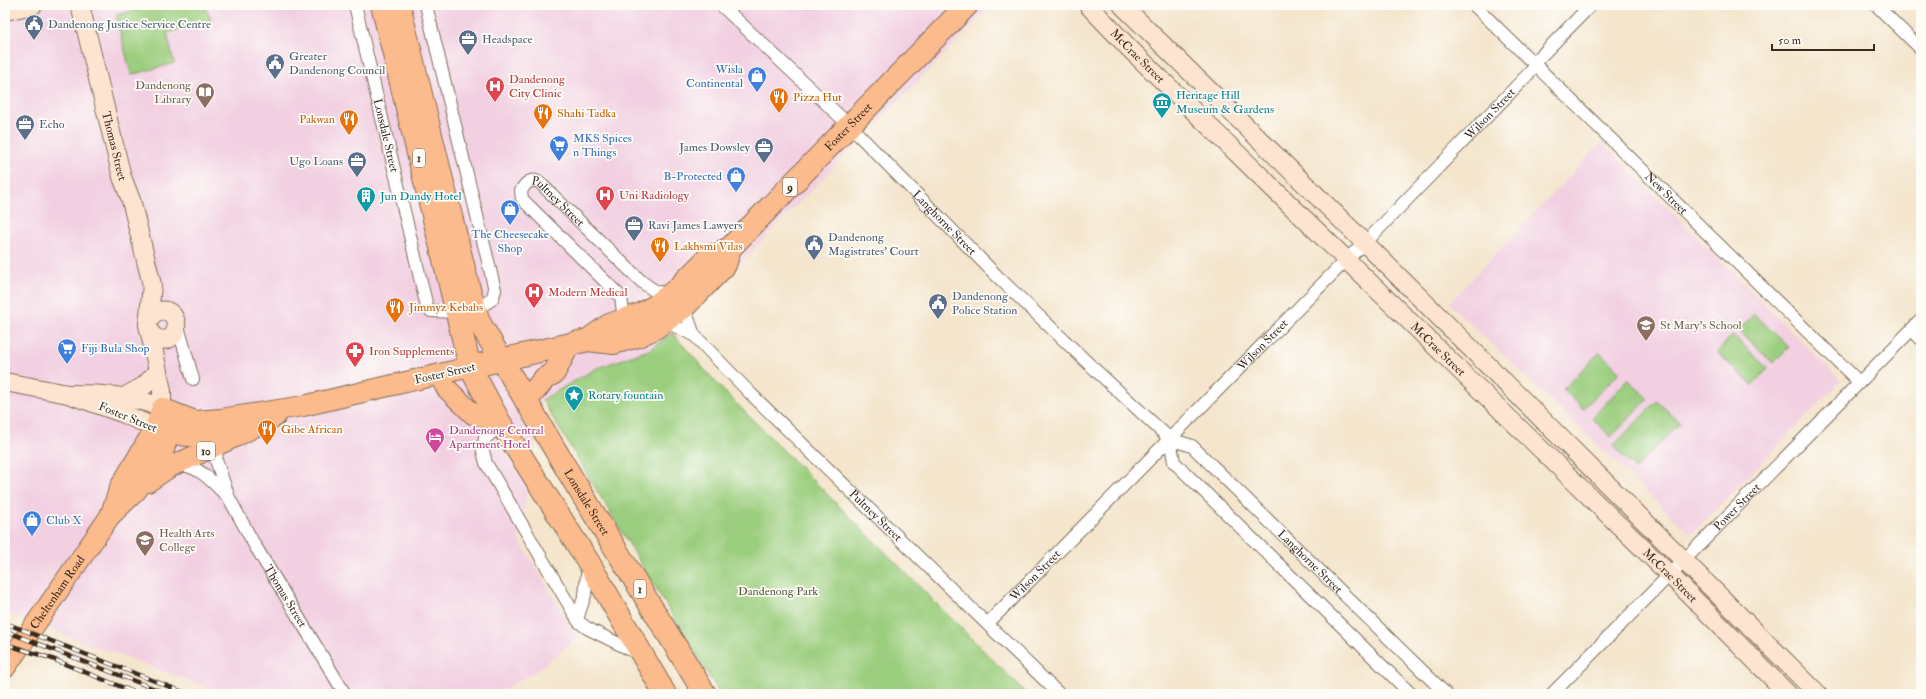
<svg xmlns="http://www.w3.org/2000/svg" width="1926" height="699" viewBox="0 0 1926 699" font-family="'IM FELL Double Pica',serif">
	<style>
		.built { fill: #f2d0e2 }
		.green { fill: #9bce7e; stroke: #6b7c4e }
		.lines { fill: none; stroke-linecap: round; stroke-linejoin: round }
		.street-casing { stroke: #7c6b5b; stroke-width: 14 }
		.secondary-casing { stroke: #7c6b5b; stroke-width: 20 }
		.primary-casing { stroke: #7c6b5b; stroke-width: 22 }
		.highway-casing { stroke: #7c6b5b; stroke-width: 24 }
		.street { stroke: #fff; stroke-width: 12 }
		.secondary { stroke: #fde4d1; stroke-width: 18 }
		.primary { stroke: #fbbb8c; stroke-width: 20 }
		.highway { stroke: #fbbb8c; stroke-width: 22 }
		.rail-casing { stroke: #3b2a1e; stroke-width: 4.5 }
		.rail { stroke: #fdfcf7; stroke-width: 3; stroke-dasharray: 9; stroke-linecap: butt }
		.labels { text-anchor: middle; stroke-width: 3.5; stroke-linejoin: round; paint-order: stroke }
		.shield { fill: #fdfcf7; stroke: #75695f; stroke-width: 1 }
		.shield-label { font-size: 11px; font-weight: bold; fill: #3b2a1e }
		.service-label { font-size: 12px; fill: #4e5e75; stroke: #fdfcf7; text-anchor: start }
		.street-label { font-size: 12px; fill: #3b2a1e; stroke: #fdfcf7 }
		.shop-label { font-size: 12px; fill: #366cbe; stroke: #fdfcf7; text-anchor: start }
		.health-label { font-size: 12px; fill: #be3a42; stroke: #fdfcf7; text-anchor: start }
		.education-label { font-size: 12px; fill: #785e54; stroke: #fdfcf7; text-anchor: start }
		.culture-label { font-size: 12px; fill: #0d838f; stroke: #fdfcf7; text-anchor: start }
		.food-label { font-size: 12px; fill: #c56008; stroke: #fdfcf7; text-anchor: start }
		.hotel-label { font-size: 12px; fill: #b23c85; stroke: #fdfcf7; text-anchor: start }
		.park-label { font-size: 12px; fill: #585b3b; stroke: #fdfcf7 }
	</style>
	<rect width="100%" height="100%" fill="#fdfcf7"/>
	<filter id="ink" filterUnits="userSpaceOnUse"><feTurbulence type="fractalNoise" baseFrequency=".025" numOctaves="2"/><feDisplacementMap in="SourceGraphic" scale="8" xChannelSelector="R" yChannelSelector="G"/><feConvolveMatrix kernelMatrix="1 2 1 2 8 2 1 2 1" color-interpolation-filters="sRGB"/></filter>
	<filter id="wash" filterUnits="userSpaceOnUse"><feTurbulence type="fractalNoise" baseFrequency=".012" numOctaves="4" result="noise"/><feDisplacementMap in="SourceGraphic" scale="16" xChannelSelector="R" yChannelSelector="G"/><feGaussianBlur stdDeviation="0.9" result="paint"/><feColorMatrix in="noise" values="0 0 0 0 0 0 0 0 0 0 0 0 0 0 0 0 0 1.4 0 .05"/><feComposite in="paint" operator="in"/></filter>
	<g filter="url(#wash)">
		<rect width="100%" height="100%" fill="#f4e5cc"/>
		<path class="built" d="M5,5h987l-320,328 -23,17 -52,18 -55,32 -23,140 59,97 -44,36 -40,21h-269l-220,-81z
			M1602,142l239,239 -150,154 -242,-232z"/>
		<path class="green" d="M156,5h48l7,15 -44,13 7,30 -43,12 -15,-60z
			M1754,314l35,33 -16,16 -35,-33z
			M672,333l48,54 307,307h-307l-178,-294 55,-32 52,-18z
			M1733,335l35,34 -16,16 -35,-33z
			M1600,352l20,20 -37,37 -20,-20z
			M1628,379l20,20 -37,38 -19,-19z
			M1657,401l23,22 -45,46 -22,-23z"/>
	</g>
	<g filter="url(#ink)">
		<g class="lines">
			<g class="street-casing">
				<g id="street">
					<path id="s1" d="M355,5l72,302 4,4 25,1"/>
					<path d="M426,5l69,285 -3,9 -10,7 -8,1"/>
					<path id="s2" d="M721,5l128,120 146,149 95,91 80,74 22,7 254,248"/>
					<path id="s3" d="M1474,5l385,377"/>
					<path d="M1876,5l45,44"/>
					<path d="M1533,64l58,-59"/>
					<path d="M684,307l10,28"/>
					<path id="s4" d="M624,320l-3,-23 -99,-98 -1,-8c4,-8 11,-14 19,-8l102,99 13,9 16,4"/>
					<path id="s5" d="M666,322l28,13 56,58 309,301"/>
					<path d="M177,323l16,56"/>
					<path d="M1912,330l9,9"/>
					<path d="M501,425l-16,13 -2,13 3,12 93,159 8,6 52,26"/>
					<path d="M1170,439l4,23 237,232"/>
					<path id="s6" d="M220,444l-3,7 -1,9 13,38 25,46 91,150"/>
					<path d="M177,465c22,-1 36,18 51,32"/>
					<path d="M577,619l8,-24 3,-30"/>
					<path id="s7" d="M988,623l359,-364 18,-16 171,-177"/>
					<path id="s8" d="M1552,694l369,-374"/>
				</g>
			</g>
			<g class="secondary-casing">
				<g id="secondary">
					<path id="s9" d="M80,5l42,172 9,23 21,85 -4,40c1,7 4,12 11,14 25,7 22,-39 -5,-26l-6,9"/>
					<path id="s10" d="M1088,5l42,44 540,526 118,119"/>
					<path d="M1122,5l243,238 453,451"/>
					<path d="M5,11l28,-6"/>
					<path d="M5,382l63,12 54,19 33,15"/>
					<path d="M68,394c33,0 64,1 94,14v-17l-12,-58"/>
					<path d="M124,397l20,-11 13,-14"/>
				</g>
			</g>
			<g class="primary-casing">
				<g id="primary">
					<path d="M439,375l7,13 27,26 26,7"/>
					<path d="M157,429c24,9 45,10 70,2"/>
					<path d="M148,482l22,-15 65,-30 41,-21"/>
					<path d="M110,516l10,-29 35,-59 7,-20 33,13 26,-2 82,-13 167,-39"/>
					<path id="s11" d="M5,668l105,-152 27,-26 26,-37 6,-20 -5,-24"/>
				</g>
			</g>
			<g class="highway-casing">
				<g id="highway">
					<path d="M382,5l88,362 29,54 90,142 76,131"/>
					<path id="s12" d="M399,5l70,284 10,33 96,161 130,211"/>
					<path d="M588,340l26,3 24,-7 17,-8 29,-21 41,-42 5,-17"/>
					<path id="s13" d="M470,367l118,-27 21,-15 32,-11 14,-8 21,-16 33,-33 21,-9 237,-243"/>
					<path d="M526,401l19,-23 9,-5 14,-27"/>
				</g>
			</g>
			<use href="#street" class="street"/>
			<use href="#secondary" class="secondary"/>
			<use href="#primary" class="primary"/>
			<use href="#highway" class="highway"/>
			<g class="rail-casing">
				<path id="rail" d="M5,623l183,71
					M5,631l163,63
					M5,644l45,14 89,36"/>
			</g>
			<use href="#rail" class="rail"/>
		</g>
	</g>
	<defs>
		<g id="civic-pin" transform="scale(1)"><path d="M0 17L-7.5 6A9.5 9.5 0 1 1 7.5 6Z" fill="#5c6f8a" stroke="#fdfcf7"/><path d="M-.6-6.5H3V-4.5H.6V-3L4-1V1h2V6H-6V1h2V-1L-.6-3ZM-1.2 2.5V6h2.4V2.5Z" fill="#fff"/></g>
		<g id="office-pin" transform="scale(1)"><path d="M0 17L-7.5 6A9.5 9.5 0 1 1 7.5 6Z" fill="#5c6f8a" stroke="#fdfcf7"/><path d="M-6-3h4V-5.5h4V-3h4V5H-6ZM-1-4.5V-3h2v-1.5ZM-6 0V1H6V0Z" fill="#fff"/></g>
		<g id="shop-pin" transform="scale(1)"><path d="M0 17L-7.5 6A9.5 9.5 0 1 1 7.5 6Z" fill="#3f7fe0" stroke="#fdfcf7"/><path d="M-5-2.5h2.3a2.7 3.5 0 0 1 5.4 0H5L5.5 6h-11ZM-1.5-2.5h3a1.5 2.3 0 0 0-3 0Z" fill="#fff"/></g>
		<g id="hospital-pin" transform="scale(1)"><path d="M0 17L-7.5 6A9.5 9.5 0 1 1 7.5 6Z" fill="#e0444e" stroke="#fdfcf7"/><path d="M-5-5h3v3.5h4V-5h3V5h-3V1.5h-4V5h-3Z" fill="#fff"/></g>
		<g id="library-pin" transform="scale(1)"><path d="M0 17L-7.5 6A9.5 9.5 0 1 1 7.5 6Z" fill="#8d6e63" stroke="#fdfcf7"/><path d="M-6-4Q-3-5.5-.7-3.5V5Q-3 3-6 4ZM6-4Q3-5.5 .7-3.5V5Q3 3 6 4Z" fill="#fff"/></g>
		<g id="restaurant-pin" transform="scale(1)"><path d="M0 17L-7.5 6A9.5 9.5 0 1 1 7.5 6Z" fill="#e8710a" stroke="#fdfcf7"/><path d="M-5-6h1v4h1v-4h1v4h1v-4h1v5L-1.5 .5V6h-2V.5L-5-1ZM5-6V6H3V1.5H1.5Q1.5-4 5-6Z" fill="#fff"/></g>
		<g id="museum-pin" transform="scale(1)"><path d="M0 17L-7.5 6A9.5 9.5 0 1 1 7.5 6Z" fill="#0f9aa8" stroke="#fdfcf7"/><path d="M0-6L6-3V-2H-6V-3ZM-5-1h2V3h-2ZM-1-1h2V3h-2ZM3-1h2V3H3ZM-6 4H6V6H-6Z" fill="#fff"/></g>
		<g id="supermarket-pin" transform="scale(1)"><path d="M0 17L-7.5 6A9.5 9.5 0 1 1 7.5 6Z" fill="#3f7fe0" stroke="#fdfcf7"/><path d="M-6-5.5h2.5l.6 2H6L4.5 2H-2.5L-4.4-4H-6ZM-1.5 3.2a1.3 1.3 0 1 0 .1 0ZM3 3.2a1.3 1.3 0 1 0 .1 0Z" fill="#fff"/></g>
		<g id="building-pin" transform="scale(1)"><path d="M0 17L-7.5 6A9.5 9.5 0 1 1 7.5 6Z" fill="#0f9aa8" stroke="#fdfcf7"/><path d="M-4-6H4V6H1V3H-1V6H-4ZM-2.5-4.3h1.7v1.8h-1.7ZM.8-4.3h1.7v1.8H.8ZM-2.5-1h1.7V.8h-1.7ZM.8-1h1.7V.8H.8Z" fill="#fff"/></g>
		<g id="school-pin" transform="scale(1)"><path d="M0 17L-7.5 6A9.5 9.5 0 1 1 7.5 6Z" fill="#8d6e63" stroke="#fdfcf7"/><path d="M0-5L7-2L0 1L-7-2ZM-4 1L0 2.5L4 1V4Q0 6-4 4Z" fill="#fff"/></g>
		<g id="pharmacy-pin" transform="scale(1)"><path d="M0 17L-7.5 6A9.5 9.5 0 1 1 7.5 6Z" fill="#e0444e" stroke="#fdfcf7"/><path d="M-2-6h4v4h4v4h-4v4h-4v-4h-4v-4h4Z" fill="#fff"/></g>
		<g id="sight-pin" transform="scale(1)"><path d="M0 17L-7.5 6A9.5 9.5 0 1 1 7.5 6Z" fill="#0f9aa8" stroke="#fdfcf7"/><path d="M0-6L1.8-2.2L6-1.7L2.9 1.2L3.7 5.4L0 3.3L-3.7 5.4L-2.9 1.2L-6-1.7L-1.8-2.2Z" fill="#fff"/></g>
		<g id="hotel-pin" transform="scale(1)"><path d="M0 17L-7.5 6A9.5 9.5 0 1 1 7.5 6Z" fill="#d1479c" stroke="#fdfcf7"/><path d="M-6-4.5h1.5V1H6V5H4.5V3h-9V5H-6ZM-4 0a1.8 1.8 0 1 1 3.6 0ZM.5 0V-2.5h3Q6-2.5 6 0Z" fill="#fff"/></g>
		<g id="university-pin" transform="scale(1)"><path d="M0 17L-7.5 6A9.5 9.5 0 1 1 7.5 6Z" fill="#8d6e63" stroke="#fdfcf7"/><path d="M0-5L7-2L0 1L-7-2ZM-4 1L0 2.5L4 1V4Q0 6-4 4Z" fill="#fff"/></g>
	</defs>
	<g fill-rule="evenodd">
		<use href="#civic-pin" x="34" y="24"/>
		<use href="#office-pin" x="468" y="39"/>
		<use href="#civic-pin" x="275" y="63"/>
		<use href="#shop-pin" x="757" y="76"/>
		<use href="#hospital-pin" x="495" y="86"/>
		<use href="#library-pin" x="205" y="92"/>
		<use href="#restaurant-pin" x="779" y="97"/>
		<use href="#museum-pin" x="1162" y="102"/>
		<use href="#restaurant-pin" x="543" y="113"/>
		<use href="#restaurant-pin" x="349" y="119"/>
		<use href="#office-pin" x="25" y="124"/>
		<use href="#supermarket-pin" x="559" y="145"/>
		<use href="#office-pin" x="764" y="147"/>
		<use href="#office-pin" x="357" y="161"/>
		<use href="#shop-pin" x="736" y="176"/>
		<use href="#hospital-pin" x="605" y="195"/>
		<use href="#building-pin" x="366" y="196"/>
		<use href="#shop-pin" x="510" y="209"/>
		<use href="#office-pin" x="634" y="225"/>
		<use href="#civic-pin" x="814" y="244"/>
		<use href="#restaurant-pin" x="660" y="246"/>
		<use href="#hospital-pin" x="534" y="292"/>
		<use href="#civic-pin" x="938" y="303"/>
		<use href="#restaurant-pin" x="395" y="307"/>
		<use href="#school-pin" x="1646" y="325"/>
		<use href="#supermarket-pin" x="67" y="348"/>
		<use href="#pharmacy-pin" x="355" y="351"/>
		<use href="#sight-pin" x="574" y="395"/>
		<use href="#restaurant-pin" x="267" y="429"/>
		<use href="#hotel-pin" x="435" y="437"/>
		<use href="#shop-pin" x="32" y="520"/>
		<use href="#university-pin" x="145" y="540"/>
	</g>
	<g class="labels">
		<g class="shield">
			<rect x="413" y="149" width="12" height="18" rx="3"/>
			<rect x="783" y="178" width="14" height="18" rx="3"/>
			<rect x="197" y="442" width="18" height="18" rx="3"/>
			<rect x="634" y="580" width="12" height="18" rx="3"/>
		</g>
		<g class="shield-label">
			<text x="419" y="162">1</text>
			<text x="790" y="191">9</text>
			<text x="206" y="455">10</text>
			<text x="640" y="593">1</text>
		</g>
		<g class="service-label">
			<text x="48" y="28">Dandenong Justice Service Centre</text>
			<text x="482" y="43">Headspace</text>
			<text x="289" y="60">Greater<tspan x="289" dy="14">Dandenong Council</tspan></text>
			<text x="39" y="128">Echo</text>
			<text x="750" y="151" text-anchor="end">James Dowsley</text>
			<text x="343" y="165" text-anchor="end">Ugo Loans</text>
			<text x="648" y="229">Ravi James Lawyers</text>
			<text x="828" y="241">Dandenong<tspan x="828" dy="14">Magistrates' Court</tspan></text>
			<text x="952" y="300">Dandenong<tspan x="952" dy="14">Police Station</tspan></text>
		</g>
		<g class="street-label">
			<text dy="4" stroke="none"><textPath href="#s10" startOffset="71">McCrae Street</textPath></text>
			<text dy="4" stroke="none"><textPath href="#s7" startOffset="715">Wilson Street</textPath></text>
			<text dy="4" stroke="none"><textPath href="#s13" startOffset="462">Foster Street</textPath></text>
			<text dy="4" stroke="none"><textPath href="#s1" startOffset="134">Lonsdale Street</textPath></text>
			<text dy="4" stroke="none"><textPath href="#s9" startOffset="145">Thomas Street</textPath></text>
			<text dy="4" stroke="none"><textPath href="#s3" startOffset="269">New Street</textPath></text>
			<text dy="4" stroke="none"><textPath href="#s4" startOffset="220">Pultney Street</textPath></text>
			<text dy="4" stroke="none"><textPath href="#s2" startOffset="312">Langhorne Street</textPath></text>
			<text dy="4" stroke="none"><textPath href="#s7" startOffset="391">Wilson Street</textPath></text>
			<text dy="4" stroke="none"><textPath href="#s10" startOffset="491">McCrae Street</textPath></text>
			<text transform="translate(445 373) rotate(-13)" y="4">Foster Street</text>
			<text transform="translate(128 417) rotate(22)" y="4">Foster Street</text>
			<text dy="4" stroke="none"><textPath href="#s12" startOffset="537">Lonsdale Street</textPath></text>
			<text dy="4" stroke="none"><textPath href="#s8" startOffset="263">Power Street</textPath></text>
			<text dy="4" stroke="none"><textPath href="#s5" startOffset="287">Pultney Street</textPath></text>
			<text dy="4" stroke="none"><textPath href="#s2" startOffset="813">Langhorne Street</textPath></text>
			<text dy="4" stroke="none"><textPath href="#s7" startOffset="67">Wilson Street</textPath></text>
			<text dy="4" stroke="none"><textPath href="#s10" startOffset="815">McCrae Street</textPath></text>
			<text dy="4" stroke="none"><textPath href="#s11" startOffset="92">Cheltenham Road</textPath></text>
			<text dy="4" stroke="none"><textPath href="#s6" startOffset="170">Thomas Street</textPath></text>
		</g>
		<g class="shop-label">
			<text x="743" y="73" text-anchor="end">Wisla<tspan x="743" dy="14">Continental</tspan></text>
			<text x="573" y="142">MKS Spices<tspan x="573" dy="14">n Things</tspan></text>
			<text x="722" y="180" text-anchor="end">B-Protected</text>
			<text x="510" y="238" text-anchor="middle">The Cheesecake<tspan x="510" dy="14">Shop</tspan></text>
			<text x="81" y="352">Fiji Bula Shop</text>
			<text x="46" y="524">Club X</text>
		</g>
		<g class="health-label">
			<text x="509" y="83">Dandenong<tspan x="509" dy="14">City Clinic</tspan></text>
			<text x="619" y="199">Uni Radiology</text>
			<text x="548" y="296">Modern Medical</text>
			<text x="369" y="355">Iron Supplements</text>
		</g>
		<g class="education-label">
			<text x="191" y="89" text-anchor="end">Dandenong<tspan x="191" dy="14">Library</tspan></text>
			<text x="1660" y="329">St Mary's School</text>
			<text x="159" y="537">Health Arts<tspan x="159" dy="14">College</tspan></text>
		</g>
		<g class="culture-label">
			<text x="1176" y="99">Heritage Hill<tspan x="1176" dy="14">Museum &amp; Gardens</tspan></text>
			<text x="380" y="200">Jun Dandy Hotel</text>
			<text x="588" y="399">Rotary fountain</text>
		</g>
		<g class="food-label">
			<text x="793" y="101">Pizza Hut</text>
			<text x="557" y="117">Shahi Tadka</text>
			<text x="335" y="123" text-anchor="end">Pakwan</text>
			<text x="674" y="250">Lakhsmi Vilas</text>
			<text x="409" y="311">Jimmyz Kebabs</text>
			<text x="281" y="433">Gibe African</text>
		</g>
		<g class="hotel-label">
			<text x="449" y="434">Dandenong Central<tspan x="449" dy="14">Apartment Hotel</tspan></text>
		</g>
		<g class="park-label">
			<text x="778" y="595">Dandenong Park</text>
		</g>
	</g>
	<rect width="1926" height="699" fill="none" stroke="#fdfcf7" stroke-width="20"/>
	<path d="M1772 44v6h102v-6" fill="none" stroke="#3b2a1e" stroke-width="2"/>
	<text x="1778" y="44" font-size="12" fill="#3b2a1e" stroke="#fdfcf7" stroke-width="3" paint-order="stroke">50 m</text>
</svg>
